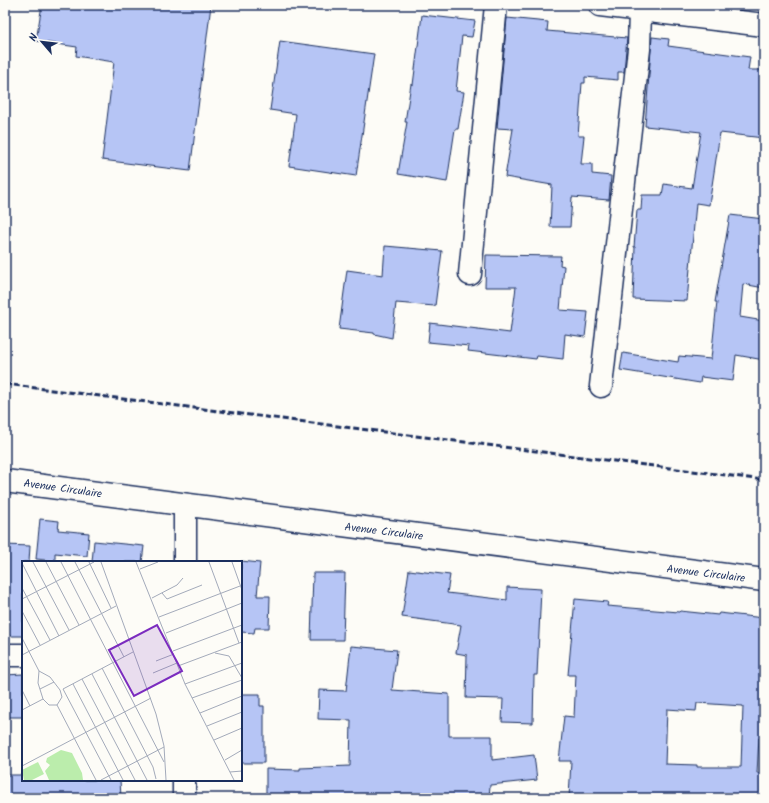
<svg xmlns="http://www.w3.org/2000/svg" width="769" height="803" viewBox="0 0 769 803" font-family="Kalam,sans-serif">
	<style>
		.building { fill: #b6c5f5; stroke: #1b2f5e; fill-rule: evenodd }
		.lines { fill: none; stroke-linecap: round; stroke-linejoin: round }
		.street-casing { stroke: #1b2f5e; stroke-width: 25 }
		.secondary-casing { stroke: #1b2f5e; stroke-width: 25 }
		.street { stroke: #fdfcf7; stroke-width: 22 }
		.secondary { stroke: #fdfcf7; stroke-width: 22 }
		.rail { stroke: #1b2f5e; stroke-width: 3; stroke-dasharray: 6 3; stroke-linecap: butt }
		.labels { text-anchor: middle; stroke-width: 3.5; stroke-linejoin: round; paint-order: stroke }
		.street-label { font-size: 11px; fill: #1b2f5e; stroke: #fdfcf7 }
		.inset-road { fill: none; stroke: #a3aaba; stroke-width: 1 }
		.view { fill: #7b2cbf; fill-opacity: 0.15; stroke: #7b2cbf; stroke-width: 2 }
		.inset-edge { fill: none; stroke: #1b2f5e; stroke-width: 2 }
	</style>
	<rect width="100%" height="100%" fill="#fdfcf7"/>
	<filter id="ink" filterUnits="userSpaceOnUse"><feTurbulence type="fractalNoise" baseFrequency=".025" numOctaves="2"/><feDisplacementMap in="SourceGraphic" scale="8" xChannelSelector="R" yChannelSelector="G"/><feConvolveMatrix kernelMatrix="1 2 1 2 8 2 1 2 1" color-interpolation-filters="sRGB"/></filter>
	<g filter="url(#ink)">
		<path class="building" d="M42,5h60l18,3 1,-3h90l-21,166 -88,-11 12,-98 -38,-6 1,-9 -41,-6z
			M422,15l53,6 -3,16 -10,-1 -6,55 8,1 -6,37h-3l-8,53 -49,-8 9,-52h-2l6,-38 2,1z
			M507,18l41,4 -1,9 80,7 -3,34h-6v8l-33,-3v6h-3l-4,53h6l-3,28h11v10l19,2 -2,24 -37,-3 -2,30h-20l2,-42 -47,-8 8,-48 -16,-1z
			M652,37l17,2 -1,7 82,11 -2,13h16v68l-44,-5 -11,72 -13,-2 -9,98 -54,-2 2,-52h-1l3,-37h4l1,-15h20l2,-11 28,4 9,-56 -56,-6z
			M280,41l94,13 -18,122 -67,-10 7,-52 -26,-4z
			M730,215l34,4v69l-21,-4 -3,33 24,4v39l-28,-5 -3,26 -32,-4 -1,6 -80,-13 3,-17 55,9 1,-6 32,3 6,-57h-2z
			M385,246l57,5 -7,55 -39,-3 -4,35 -18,-4v-1l-35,-4 8,-59 36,5z
			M486,255l75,1 -1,9 4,1 -4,44 28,2 -3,25 -20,-3 -2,25 -26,-3 -1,3 -68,-8 1,-5 -41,-4 2,-19 80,10 6,-46h-31z
			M40,519l19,2 -1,9 31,3 -2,23 -32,-3v8l-19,-2z
			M94,541l50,5 -2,16h-50z
			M5,545l25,1 -1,16h-6v74h-18z
			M241,561l19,2 -3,33h13l-1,32h-14l-1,5 -13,-1z
			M409,570l41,5 -3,18 60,7v-13l34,2 -4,86h-3l-1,48 -31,-1 1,-23 -37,-1 1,-43 -11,-2 5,-28 -59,-8z
			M313,573h32l-2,67h-32z
			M575,599l33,3 -1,4 72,6 1,-1 38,4 1,-2 45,5v120h-5l-2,35h7v25h-195l2,-37h-12l5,-45 10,1 2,-42h-8zM697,703l46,3 -2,61h-44v-2l-32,-1 2,-55 29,2z
			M351,646l46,4 -5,40 57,4v42h43v24l42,-5 3,25 -47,5 -1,13h-223v-29l34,1v-2l50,-2 1,-46 -33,-1 1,-29 27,1z
			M23,674v43h-18v-42z
			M241,694h19v12h4v57h-23z
			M5,775h18v5h97l1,18h-116z"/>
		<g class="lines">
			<g class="street-casing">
				<path id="street" d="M470,274l26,-269
					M601,386l38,-337 1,-39
					M185,562v-57
					M5,655h18
					M184,798v-18"/>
			</g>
			<g class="secondary-casing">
				<path id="secondary" d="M600,5l164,20
					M5,481l759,99"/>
			</g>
			<use href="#street" class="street"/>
			<use href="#secondary" class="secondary"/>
			<path class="rail" d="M5,384l759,96"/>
		</g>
	</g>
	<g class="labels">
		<g class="street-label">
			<text transform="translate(63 488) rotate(8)" y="4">Avenue Circulaire</text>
			<text transform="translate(384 531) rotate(7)" y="4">Avenue Circulaire</text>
			<text transform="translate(706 573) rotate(7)" y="4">Avenue Circulaire</text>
		</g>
	</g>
	<g transform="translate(22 561)">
		<rect width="220" height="220" fill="#fdfcf7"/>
		<path d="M39,189l11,3 10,20 1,7h-34l-4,-9 5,-6 -4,-3 1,-4zM16,201l6,12 -12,6h-8l-2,-10z" fill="#bbedac"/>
		<path class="inset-road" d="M11,1l36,68M24,1l33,63M39,1l103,200M53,1l49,95M67,1l22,46M79,1l55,152 8,32 2,34M114,1l49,122 49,96M187,1l30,81M210,1l10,28M0,2l37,73M118,8l18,-7M0,27l28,52M140,32l5,6 35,-14M130,37l25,-13 6,-7M0,38l72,-37M0,50l18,34M137,56l81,-31M144,72l76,-30M0,77l17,33M151,90l69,-26M193,92l14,3 13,22M0,94l94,-49M134,100l18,-7M156,105l64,-24M80,107l51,99 3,12M17,110l11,6 10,13 2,7 -5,8h-8l-6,-6 -5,-16zM131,112l24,-10M70,113l55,106M60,118l53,101M51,123l50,96M163,123l57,-21M18,128l14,-7M41,128l48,91M41,128l70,-37M0,129l8,16M170,137l50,-18M35,144l39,75M0,149l21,-11M178,152l42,-17M185,165l35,-14M192,179l28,-12M203,199l17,-10M0,205l129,-68M208,211l12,-1M79,219l63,-33"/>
		<path class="view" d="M135,64l25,46 -48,25 -25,-46z"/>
		<rect width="220" height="220" class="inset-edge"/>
	</g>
	<rect width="769" height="803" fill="none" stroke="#fdfcf7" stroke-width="20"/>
	<rect x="10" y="10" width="749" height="783" fill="none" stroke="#1b2f5e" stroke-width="1.5" filter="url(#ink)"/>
	<g transform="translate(42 42) rotate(298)" stroke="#fdfcf7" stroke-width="3" paint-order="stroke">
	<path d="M0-3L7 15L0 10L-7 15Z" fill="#1b2f5e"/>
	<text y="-6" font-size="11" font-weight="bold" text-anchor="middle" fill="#1b2f5e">N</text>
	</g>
</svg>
